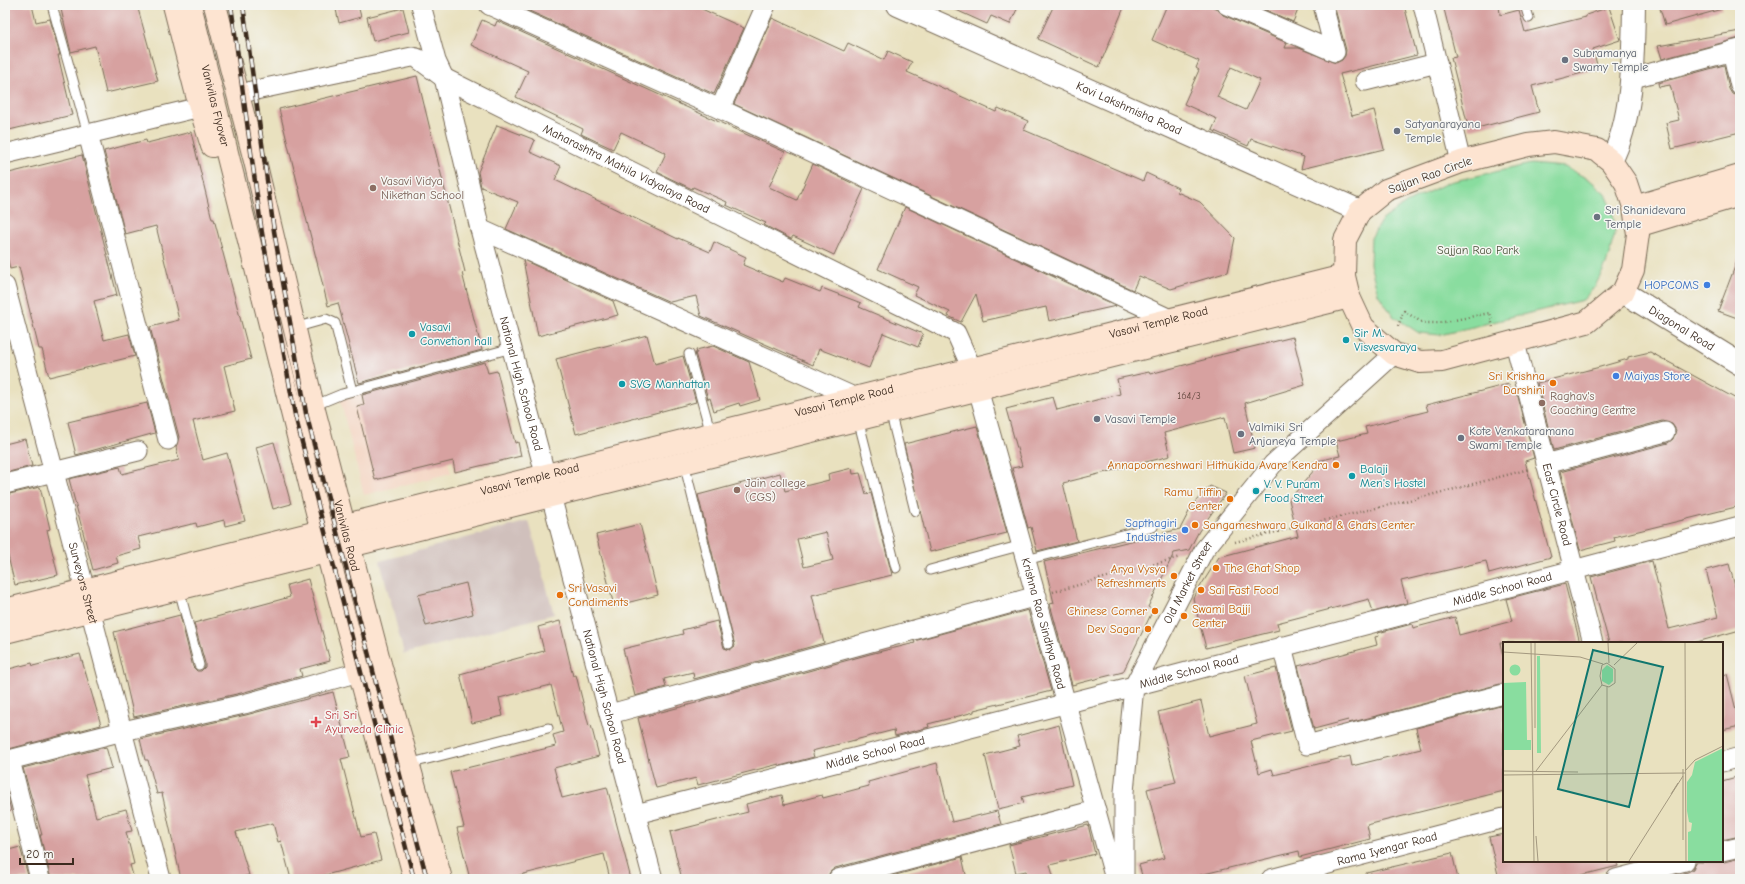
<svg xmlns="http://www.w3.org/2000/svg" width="1745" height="884" viewBox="0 0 1745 884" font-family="'Comic Neue',sans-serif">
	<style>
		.built { fill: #f4d3c0 }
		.industrial { fill: #d0c0bc }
		.green { fill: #89dd9f; stroke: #62845e }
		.building { fill: #d7a1a0; fill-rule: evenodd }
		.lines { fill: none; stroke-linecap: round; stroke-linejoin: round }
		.service-casing { stroke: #786a56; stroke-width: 11 }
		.minor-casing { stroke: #786a56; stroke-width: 21 }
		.tertiary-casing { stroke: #786a56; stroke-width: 24 }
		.secondary-casing { stroke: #786a56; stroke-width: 24 }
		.path { stroke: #786a56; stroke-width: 2.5; stroke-dasharray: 1 3; stroke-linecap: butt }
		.service { stroke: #fff; stroke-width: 9 }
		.minor { stroke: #fff; stroke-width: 19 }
		.tertiary { stroke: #fff; stroke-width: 22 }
		.secondary { stroke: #fde4d1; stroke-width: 22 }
		.rail-casing { stroke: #3b2a1e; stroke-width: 4.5 }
		.rail { stroke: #f6f6f2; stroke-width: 3; stroke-dasharray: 9; stroke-linecap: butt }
		.worship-dot { fill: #6b7280; stroke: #f6f6f2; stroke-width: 1.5 }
		.education-dot { fill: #8d6e63; stroke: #f6f6f2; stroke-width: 1.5 }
		.shop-dot { fill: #3f7fe0; stroke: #f6f6f2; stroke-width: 1.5 }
		.culture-dot { fill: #0f9aa8; stroke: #f6f6f2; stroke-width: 1.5 }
		.food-dot { fill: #e8710a; stroke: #f6f6f2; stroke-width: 1.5 }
		.health-dot { fill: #e0444e; stroke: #f6f6f2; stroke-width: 1.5 }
		.labels { text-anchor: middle; stroke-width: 3; stroke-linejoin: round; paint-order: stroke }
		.number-label { font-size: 10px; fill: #62483e }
		.worship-label { font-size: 12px; fill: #5b616d; stroke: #f6f6f2; text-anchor: start }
		.street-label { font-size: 12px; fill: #3b2a1e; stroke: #f6f6f2 }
		.education-label { font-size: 12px; fill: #785e54; stroke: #f6f6f2; text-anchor: start }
		.park-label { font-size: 12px; fill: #4e573e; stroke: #f6f6f2 }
		.shop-label { font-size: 12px; fill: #366cbe; stroke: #f6f6f2; text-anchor: end }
		.culture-label { font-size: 12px; fill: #0d838f; stroke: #f6f6f2; text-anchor: start }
		.food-label { font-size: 12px; fill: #c56008; stroke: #f6f6f2; text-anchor: end }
		.health-label { font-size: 12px; fill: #be3a42; stroke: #f6f6f2; text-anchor: start }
		.inset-road { fill: none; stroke: #a3987f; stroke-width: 1 }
		.view { fill: #0f766e; fill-opacity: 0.15; stroke: #0f766e; stroke-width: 2 }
		.inset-edge { fill: none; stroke: #3b2a1e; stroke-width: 2 }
	</style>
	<rect width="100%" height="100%" fill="#f6f6f2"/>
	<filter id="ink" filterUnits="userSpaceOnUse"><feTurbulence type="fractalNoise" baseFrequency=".025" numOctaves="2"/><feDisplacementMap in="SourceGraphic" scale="8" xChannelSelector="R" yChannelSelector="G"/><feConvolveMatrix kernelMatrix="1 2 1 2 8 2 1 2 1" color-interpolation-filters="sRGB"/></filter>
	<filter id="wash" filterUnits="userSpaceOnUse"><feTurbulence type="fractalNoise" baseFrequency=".012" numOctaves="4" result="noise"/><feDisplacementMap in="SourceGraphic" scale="16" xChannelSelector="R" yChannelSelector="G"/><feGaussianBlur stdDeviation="0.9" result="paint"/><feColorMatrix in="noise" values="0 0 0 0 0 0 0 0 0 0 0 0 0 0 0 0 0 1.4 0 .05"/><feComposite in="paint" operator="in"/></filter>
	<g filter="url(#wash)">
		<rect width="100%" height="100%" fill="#e9e1bf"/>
		<path class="built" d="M425,369l26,104 -87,22 -26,-104z"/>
		<path class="industrial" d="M529,521l25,93 -150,40 -24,-93z"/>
		<path class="green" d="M1531,164l34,3 25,13 16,14 7,17 2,22 -9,32 -11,21 -12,14 -143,35 -21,-2 -26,-17 -15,-22 -8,-30 1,-26 10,-17 25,-18 43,-21z"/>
		<g id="blocks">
			<path class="building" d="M5,5h27l4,17 14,-3 10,36h-2l14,60 -67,16z
				M60,5h77l21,76 -52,12 -11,-47 -24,6z
				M335,5h23l3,12 -22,6z
				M516,5h177l51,23 -30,66z
				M945,5h74l-9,19 -19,-8 -4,8z
				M1054,5h71l-26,62 -61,-28z
				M1167,5h42l8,4 6,6 64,28 -2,5h14l37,15 6,-3 3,-4 1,-6 -12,-45h70l13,50 -77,19 12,42 22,-6 10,39 -83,20 3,-12 -53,-18 -3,7 -36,-16 5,-11 -33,-15 15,-34 -3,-2 3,-7 -47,-21zM1231,67l29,13 -14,30 -29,-13z
				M1260,5h40l-7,17 -34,-15z
				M1443,5h56l1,10 19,-5 6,22 61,-15v-2l23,-8 11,33 -27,9 5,20 -66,17 7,26 -70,18 -18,-72 5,-1z
				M1659,5h62l1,4 -57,16z
				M403,8l6,24 -36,9 -6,-24z
				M772,18l72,33 4,-8 36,17 4,-9 24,11 -5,10 89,40 2,-4 30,13 -4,9 119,51 3,-8 32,15 -1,4 23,10 35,36 -7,34 -57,17 -32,-13 -6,14 -399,-186z
				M482,20l13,6 2,-5 288,131 -16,35 28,13 16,-36 51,25 -30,66 -41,-19 -2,3 -27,-14 2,-2 -40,-18 1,-3 -34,-15 -1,2 -35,-17 9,-19 -45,-21 -8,17 -32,-15 2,-5 -67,-32 12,-26 -57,-26z
				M1740,31v7l-78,21 -4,-13z
				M1724,65l5,24 3,5 8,3v35l-68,17 -6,-26 13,-3 -9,-35 -11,2 -1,-4z
				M417,76l48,196 -3,1 20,77 -123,33 -21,-80 -10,3 -49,-197z
				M497,125l38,15 -5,12 31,14 -6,14 123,59v-1l32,14 4,-10 32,15 -3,8 40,17 2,-4 35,14 2,-4 39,15 -2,4 64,27 -5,13 -35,-14 -14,35 -50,-19 -6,16 -112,-49 -5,-20 -26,6 -164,-73 12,-27 -37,-15 -3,-15z
				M191,132l21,87h2l37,140 -27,7 11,45 -42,10 10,39 24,-7 18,68 -20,5 -1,-6 -27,7 -1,-4 -58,14 3,12 -25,7 2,7 -25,7 -24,-91 51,-12 2,7 57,-14 -3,-13 3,-10 -29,-110 29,-7 -23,-94 -31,8 -21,-83 42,-11 1,3z
				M82,155l35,140 -23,6 10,39 25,-6 6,22 -86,21 -7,-28h-3l-20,-82 -9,2 -5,-21v-74z
				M905,207l211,99 -67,15 -3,-14 -63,14 -7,-27 -15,28 -13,-6 2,-4 -36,-17 4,-8 -40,-18z
				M1739,256h1v63l-22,-8z
				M523,260l90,41 5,14 -80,21z
				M647,335l8,29 28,-8 13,46 -120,32 -20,-75z
				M1293,337l12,48 -60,18 10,45 -22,5 -8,-36 -61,16 6,23 -107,27 14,58 -40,10 -6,-24 -3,1 -16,-60 10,-2 -16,-57 47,-12 4,13 63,-16 -3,-15 32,-7 1,2 61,-16v-1z
				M713,346l36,16 11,38 -20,6 -1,-3 -25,8 -4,-13 -2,1 -13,-46h2l-1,-3z
				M1650,352l90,49v105l-126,31 1,4 -35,9 -20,-78 108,-29 5,-4 3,-9 -4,-6 -10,-3 -108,29 -17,-67 63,-16 28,-8v-2z
				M485,362l3,11 9,-2 18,72 3,-1 3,14 -66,16 -2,-11 -78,19 -18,-73 7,-2 -2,-10z
				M1509,384l1,6 6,-1 18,69 -9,3 26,96 -62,17 -3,-13 -85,20 6,22 -34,9 -4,-13 -92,24 2,7 -73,18 -13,-50 26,-41 79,-21 -9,-36 26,-31 -2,-7 27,-6 -4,-15 31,-7 -2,-7 63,-16 -2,-6z
				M147,403l8,30 -79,22 -8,-33z
				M977,426l30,107 -77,19 -26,-108z
				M25,439l7,27 -27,7v-29z
				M274,442l17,62 -18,5 -17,-62z
				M852,468l1,6 7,-1 6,21 5,-1 21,82 -80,20 12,48 -130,36 -1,-7 -29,7 2,8 -31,9 -12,-47 60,-15 -1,-4 35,-9 7,27 6,2 5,-4 -37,-151 82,-22 5,18 44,-11 -1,-6zM826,532l7,28 -29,7 -7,-28z
				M1210,486l16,7 -27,38 -10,19 -15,3 -26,54 5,3 -30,62 -51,13 -22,-81 4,-1 -10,-41 136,-33 13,-25z
				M40,487l10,42 -3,1 11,45 -43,10 -10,-41v-49z
				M640,524l18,71 -44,11 -18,-71z
				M1652,561l17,68 49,-12 -12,-47 23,-6 11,41v25l-47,13h-84l-18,-66z
				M308,579l22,82 -30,8 2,7 -61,17 -107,24 -20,-85 66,-17 13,52 4,4h4l4,-4v-4l-11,-40 96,-26 -3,-12z
				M466,583l7,31 -47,12 -8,-31z
				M1565,584l15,59h-80l4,17v23l-155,40 -1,-3 -34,9 -16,-63 79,-21 -2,-8 4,-1 -1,-3 34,-9 1,4 42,-11 4,18 53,-14 -6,-22z
				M1028,610l23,81 -77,19v2l-46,12 1,3 -34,9 -1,-6 -82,21 2,6 -34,9 -1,-2 -81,21 -2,-7 -40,10 -18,-70 62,-16v-1l170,-47 45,-11 -1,-2z
				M560,621l13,55 3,-1 13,51 2,-1 8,31 -45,12 8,30 45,-11 24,92h-21l-6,-25 -100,25h-34l-13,-51 7,-1 -14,-55 106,-26 -3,-11 10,-3 -12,-47 -52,13 4,18 -31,7 -12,-49 84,-23 -6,-24z
				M80,654l21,71 -96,25v-80l27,-7 1,3z
				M1276,668l16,63 -41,10 8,32 13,-4 2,6 76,-19 2,10 69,-17 -5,-21 88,-23v86l-137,34 3,14 -70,18 -1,-6 -99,24 1,4h-58l-4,-14 25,-7 -17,-69 29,-7 -18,-70 43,-11 8,35 48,-12 -12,-48z
				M1727,674l13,52 -18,4v-55z
				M333,692l17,65 -9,2 20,78 13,-3 7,26 -59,16 1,3h-32l-10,-38 -3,1 -5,-19 -37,9 13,43 -13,4h-55l-19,-86 -5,1 -9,-34h-3l-5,-21 106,-24z
				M1059,725l13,60 -50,12 2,6 -26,6 -13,-54 35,-9 -3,-10z
				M106,747l6,21 -27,7 11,42 30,-8 6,22 -6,1 8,32 -4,1 4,14h-83l-11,-44h2l-19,-67z
				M937,763l15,59 45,-11 4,13 -166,44 -5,4 -3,7h-145l-12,-47 78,-20 -2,-8 36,-9 2,10 38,-10 1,3 46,-12 -1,-4z
				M1740,776v60l-18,4v-59z
				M5,785l6,26 -6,1z
				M1088,825l7,29 -45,11 4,14h-26l-2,-8 -10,2 -7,-28z
				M1504,834v27h113l1,5 -52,13h-67l-10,-42z
				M20,847l9,32h-24v-28z
				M1452,853l6,26h-91l-1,-6z
				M962,857l5,22h-86z
				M1740,858v21h-80l28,-7 5,-3 3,-7h28z"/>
		</g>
	</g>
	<g filter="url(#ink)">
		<use href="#blocks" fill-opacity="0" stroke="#786a56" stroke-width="1"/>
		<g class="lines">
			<g class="service-casing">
				<path id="service" d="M52,5l36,129
					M1525,5l4,13
					M294,328l32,-9 9,4 17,68
					M689,354l22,80
					M313,406l29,-12 170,-46
					M890,411l25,100
					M858,419l38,149
					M684,463l45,181
					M1026,560l127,-33
					M930,570l92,-25
					M179,589l20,76
					M408,764l140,-36"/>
			</g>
			<g class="minor-casing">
				<g id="minor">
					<path id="s1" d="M421,5l15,56 8,17 36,151 173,650"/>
					<path d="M489,5l231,104 450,210 2,8"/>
					<path d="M1227,5l108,47 -12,-47"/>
					<path d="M1423,5l38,157"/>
					<path d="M1732,51l8,35"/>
					<path d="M1633,78l107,-29"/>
					<path d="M1365,81l72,-18"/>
					<path id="s2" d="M251,91l161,-34 5,1 27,20 512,255 16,36 6,20 137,490"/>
					<path d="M720,109l46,-104"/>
					<path d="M88,134l80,306"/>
					<path d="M5,154l195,-47"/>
					<path d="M480,229l376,169"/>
					<path id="s3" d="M5,286l156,593"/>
					<path id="s4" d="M1515,343l78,300"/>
					<path d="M1546,464l119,-32"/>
					<path d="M5,484l133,-33"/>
					<path d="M1282,646l25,99 197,-51"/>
					<path d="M610,714l427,-118"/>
					<path d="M10,760l30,119"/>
					<path d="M5,761l118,-30 121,-27 115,-32"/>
					<path d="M1722,762l18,-5"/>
					<path id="s5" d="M636,814l498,-128 606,-160"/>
					<path d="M1722,851l18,-4"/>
					<path d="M838,879l258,-69"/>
					<path id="s6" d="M1124,879v-87l10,-106 70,-136 69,-86 121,-110"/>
					<path id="s7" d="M1271,879l233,-61"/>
					<path d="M1616,879l69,-18"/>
				</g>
			</g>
			<g class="tertiary-casing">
				<g id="tertiary">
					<path id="s8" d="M898,5l462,206"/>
					<path d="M1611,161c23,-44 22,-107 23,-156"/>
					<path id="s9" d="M1623,292l117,72"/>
				</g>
			</g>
			<g class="secondary-casing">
				<g id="secondary">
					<path d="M174,5l26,102 12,39"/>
					<path id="s10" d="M190,5l137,547 88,327"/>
					<path id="s11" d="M215,5l40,156 58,245 67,258 61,215"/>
					<path d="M1554,142l43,8 14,11 15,22 8,24 4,27 -5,36 -10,22 -36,30 -145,39 -22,1 -26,-8 -31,-27 -14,-30 -5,-21 1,-36 15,-29 26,-21 75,-28 67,-17z"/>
					<path d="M1634,207l106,-31"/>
					<path d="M1637,226l103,-31"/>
					<path id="s12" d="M5,610l1339,-334"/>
					<path d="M5,632l1344,-335"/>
				</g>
			</g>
			<path class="path" d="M1398,326l6,-15 19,12h16l51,-10 3,15
				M1235,542l216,-52 78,-21
				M1053,592l127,-35"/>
			<use href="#service" class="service"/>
			<use href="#minor" class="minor"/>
			<use href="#tertiary" class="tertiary"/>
			<use href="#secondary" class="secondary"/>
			<g class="rail-casing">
				<path id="rail" d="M231,5l31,228 33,182 119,464
					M243,5l31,226 32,182 121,466"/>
			</g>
			<use href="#rail" class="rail"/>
		</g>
	</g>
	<g class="worship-dot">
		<circle cx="1565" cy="60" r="4"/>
		<circle cx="1397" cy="131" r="4"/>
		<circle cx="1597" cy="217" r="4"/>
		<circle cx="1097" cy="419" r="4"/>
		<circle cx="1241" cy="434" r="4"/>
		<circle cx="1461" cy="438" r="4"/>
	</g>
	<g class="education-dot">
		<circle cx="373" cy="188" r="4"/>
		<circle cx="1542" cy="403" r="4"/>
		<circle cx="737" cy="490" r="4"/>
	</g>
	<g class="shop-dot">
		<circle cx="1707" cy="285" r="4"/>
		<circle cx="1616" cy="376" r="4"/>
		<circle cx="1185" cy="530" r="4"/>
	</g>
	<g class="culture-dot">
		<circle cx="412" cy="334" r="4"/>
		<circle cx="1346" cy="340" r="4"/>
		<circle cx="622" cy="384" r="4"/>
		<circle cx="1352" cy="476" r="4"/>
		<circle cx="1256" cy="491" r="4"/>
	</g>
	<g class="food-dot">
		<circle cx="1553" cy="383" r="4"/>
		<circle cx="1336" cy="465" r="4"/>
		<circle cx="1230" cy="499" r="4"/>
		<circle cx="1195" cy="525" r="4"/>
		<circle cx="1216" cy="568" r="4"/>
		<circle cx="1174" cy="576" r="4"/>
		<circle cx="1201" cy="590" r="4"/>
		<circle cx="560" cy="595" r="4"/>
		<circle cx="1155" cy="611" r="4"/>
		<circle cx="1184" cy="616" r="4"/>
		<circle cx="1148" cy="629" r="4"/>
	</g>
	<path class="health-dot" d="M314 716h4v4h4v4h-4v4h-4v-4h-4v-4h4z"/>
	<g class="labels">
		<g class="number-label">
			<text x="1189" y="399">164/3</text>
		</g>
		<g class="worship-label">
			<text x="1573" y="57">Subramanya<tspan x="1573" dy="14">Swamy Temple</tspan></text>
			<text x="1405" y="128">Satyanarayana<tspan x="1405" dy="14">Temple</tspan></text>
			<text x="1605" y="214">Sri Shanidevara<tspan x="1605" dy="14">Temple</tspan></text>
			<text x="1105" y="423">Vasavi Temple</text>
			<text x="1249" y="431">Valmiki Sri<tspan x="1249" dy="14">Anjaneya Temple</tspan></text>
			<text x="1469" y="435">Kote Venkataramana<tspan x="1469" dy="14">Swami Temple</tspan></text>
		</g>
		<g class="street-label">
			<text dy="4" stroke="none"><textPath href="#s10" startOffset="104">Vanivilas Flyover</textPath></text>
			<text dy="4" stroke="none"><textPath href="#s8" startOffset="253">Kavi Lakshmisha Road</textPath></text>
			<text dy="4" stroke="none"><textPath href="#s2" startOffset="407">Maharashtra Mahila Vidyalaya Road</textPath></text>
			<text transform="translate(1430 175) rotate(-20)" y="4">Sajjan Rao Circle</text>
			<text dy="4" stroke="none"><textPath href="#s12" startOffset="1189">Vasavi Temple Road</textPath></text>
			<text dy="4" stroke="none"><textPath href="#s9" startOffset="69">Diagonal Road</textPath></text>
			<text dy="4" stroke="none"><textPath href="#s1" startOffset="392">National High School Road</textPath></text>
			<text dy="4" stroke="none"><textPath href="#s12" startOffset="865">Vasavi Temple Road</textPath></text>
			<text dy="4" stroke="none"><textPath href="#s12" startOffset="541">Vasavi Temple Road</textPath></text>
			<text dy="4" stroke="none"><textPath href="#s4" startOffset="167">East Circle Road</textPath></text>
			<text dy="4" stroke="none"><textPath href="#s11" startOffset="547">Vanivilas Road</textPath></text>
			<text dy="4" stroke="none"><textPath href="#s3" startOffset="307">Surveyors Street</textPath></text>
			<text dy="4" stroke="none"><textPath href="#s6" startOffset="310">Old Market Street</textPath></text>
			<text dy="4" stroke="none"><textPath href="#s5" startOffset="895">Middle School Road</textPath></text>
			<text dy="4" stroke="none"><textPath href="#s2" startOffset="1079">Krishna Rao Sindhya Road</textPath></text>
			<text dy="4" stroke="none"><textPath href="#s5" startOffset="571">Middle School Road</textPath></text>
			<text dy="4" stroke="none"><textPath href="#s1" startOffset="716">National High School Road</textPath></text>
			<text dy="4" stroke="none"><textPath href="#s5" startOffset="247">Middle School Road</textPath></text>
			<text dy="4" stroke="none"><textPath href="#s7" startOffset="120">Rama Iyengar Road</textPath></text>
		</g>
		<g class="education-label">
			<text x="381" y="185">Vasavi Vidya<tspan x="381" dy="14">Nikethan School</tspan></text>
			<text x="1550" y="400">Raghav's<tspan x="1550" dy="14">Coaching Centre</tspan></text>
			<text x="745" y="487">Jain college<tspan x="745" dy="14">(CGS)</tspan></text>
		</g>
		<g class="park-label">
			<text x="1478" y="254">Sajjan Rao Park</text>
		</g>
		<g class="shop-label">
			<text x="1699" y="289">HOPCOMS</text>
			<text x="1624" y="380" text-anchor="start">Maiyas Store</text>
			<text x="1177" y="527">Sapthagiri<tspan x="1177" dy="14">Industries</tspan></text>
		</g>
		<g class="culture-label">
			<text x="420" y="331">Vasavi<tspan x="420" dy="14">Convetion hall</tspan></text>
			<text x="1354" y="337">Sir M.<tspan x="1354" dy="14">Visvesvaraya</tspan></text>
			<text x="630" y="388">SVG Manhattan</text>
			<text x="1360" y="473">Balaji<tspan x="1360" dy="14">Men's Hostel</tspan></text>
			<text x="1264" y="488">V. V. Puram<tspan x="1264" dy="14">Food Street</tspan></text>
		</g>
		<g class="food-label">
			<text x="1545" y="380">Sri Krishna<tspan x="1545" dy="14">Darshini</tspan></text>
			<text x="1328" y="469">Annapoorneshwari Hithukida Avare Kendra</text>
			<text x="1222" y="496">Ramu Tiffin<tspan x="1222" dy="14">Center</tspan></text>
			<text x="1203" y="529" text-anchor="start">Sangameshwara Gulkand &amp; Chats Center</text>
			<text x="1224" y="572" text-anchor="start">The Chat Shop</text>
			<text x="1166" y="573">Arya Vysya<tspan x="1166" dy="14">Refreshments</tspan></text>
			<text x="568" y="592" text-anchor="start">Sri Vasavi<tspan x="568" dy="14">Condiments</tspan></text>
			<text x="1209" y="594" text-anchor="start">Sai Fast Food</text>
			<text x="1192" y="613" text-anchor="start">Swami Bajji<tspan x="1192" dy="14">Center</tspan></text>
			<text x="1147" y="615">Chinese Corner</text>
			<text x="1140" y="633">Dev Sagar</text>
		</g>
		<g class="health-label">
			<text x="325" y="719">Sri Sri<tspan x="325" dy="14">Ayurveda Clinic</tspan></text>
		</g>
	</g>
	<g transform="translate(1503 642)">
		<rect width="220" height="220" fill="#e9e1bf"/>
		<path d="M34,14h3l1,97h-4zM6.5 28a5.5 5.5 0 1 1 11 0a5.5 5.5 0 1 1-11 0ZM104,23l6,4v12l-4,4 -7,-4v-11zM23,40l1,58h4v10h-28v-67zM220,106v113h-35v-29l3,-1 1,-8 -3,-1 -2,-11v-29l5,-7 3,-13z" fill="#89dd9f"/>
		<path class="inset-road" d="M28,1l3,218M105,1l1,20M182,1l1,218M0,10l77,5 23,7M104,21l8,6v14l-6,4 -7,-2 -2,-9 2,-11zM111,23l23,-22M104,45v174M32,86v-85M180,127v71M0,129l75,1M33,129l66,-86M182,129l10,-11 28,-14M0,133l182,-2M168,152l7,-11M33,194l2,25M126,219l54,-85"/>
		<path class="view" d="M90,8l70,17 -34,140 -71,-18z"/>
		<rect width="220" height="220" class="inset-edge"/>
	</g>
	<rect width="1745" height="884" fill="none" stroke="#f6f6f2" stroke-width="20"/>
	<path d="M20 858v6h53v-6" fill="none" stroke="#3b2a1e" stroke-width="2"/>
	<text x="26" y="858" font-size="12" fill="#3b2a1e" stroke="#f6f6f2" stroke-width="3" paint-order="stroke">20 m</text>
</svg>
